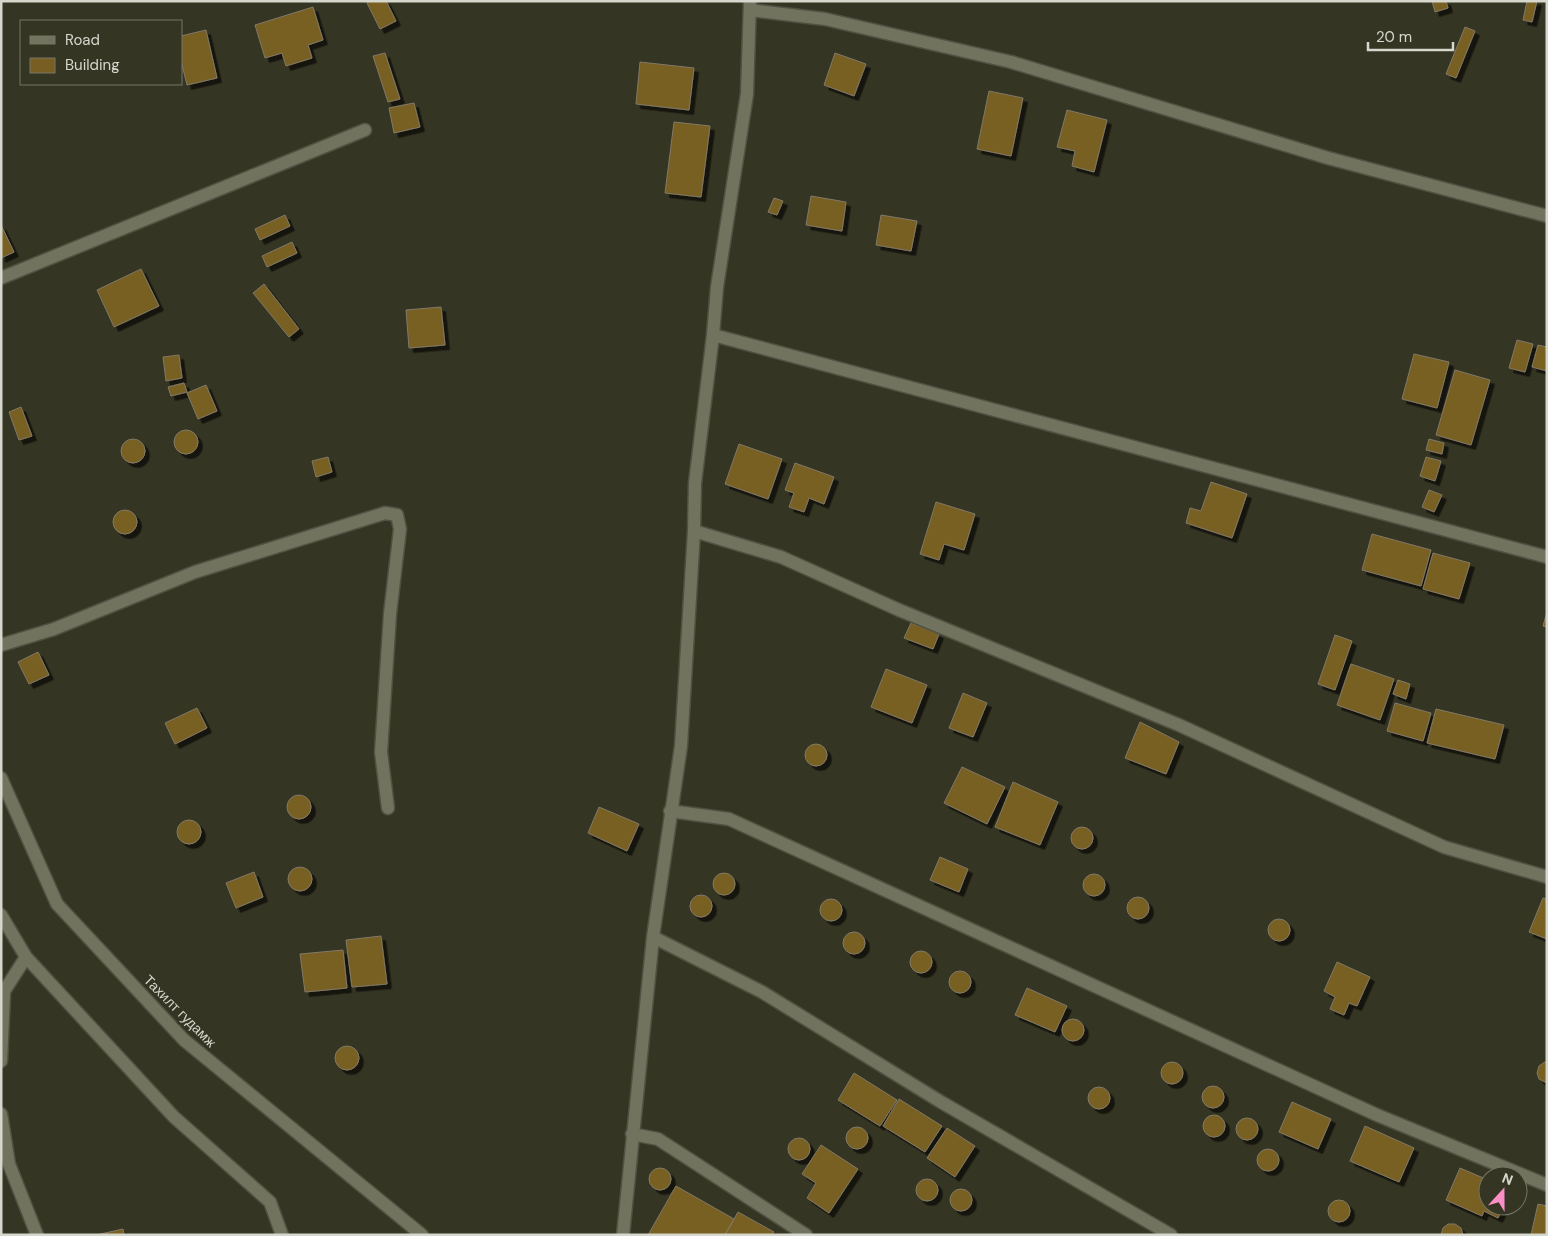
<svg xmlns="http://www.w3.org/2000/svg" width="1548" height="1236" viewBox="0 0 1548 1236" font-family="'DM Sans',sans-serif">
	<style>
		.building { fill: #785e22; stroke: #827967; filter: url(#shadow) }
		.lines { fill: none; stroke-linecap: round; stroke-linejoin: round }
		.street-casing { stroke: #505142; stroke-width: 15 }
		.secondary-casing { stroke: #505142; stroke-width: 15 }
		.street { stroke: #72735f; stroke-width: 12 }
		.secondary { stroke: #72735f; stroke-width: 12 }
		.labels { text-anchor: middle; stroke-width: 5; stroke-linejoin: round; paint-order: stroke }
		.street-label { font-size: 14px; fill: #d7d8cd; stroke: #353524 }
	</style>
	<defs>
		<filter id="shadow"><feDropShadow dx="4.5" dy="4.5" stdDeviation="0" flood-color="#0009"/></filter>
	</defs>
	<rect width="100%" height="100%" fill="#353524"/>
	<path class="building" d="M370,1h16l10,20 -16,8 -13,-26z
		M1432,1h14l2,7 -13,4z
		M1527,1h10l-5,21 -9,-2z
		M313,7l10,33 -15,5 4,13 -26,8 -4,-13 -17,5 -10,-33z
		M1465,27l10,4 -19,47 -10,-4z
		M206,30l11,48 -30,7 -6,-24v-25z
		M385,53l15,46 -12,3 -15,-46z
		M835,53l31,11 -12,32 -30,-11z
		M640,62l54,6 -5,42 -53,-6z
		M989,91l34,7 -12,58 -34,-7z
		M414,103l6,24 -26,6 -5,-25z
		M1067,110l40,10 -13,52 -22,-6 3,-15 -18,-4z
		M674,122l36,4 -9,71 -36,-4z
		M811,196l35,6 -4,29 -36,-6z
		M774,198l9,3 -6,14 -9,-3z
		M285,215l5,11 -30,14 -5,-11z
		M881,215l36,6 -6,30 -35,-6z
		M1,225l13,27 -13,6z
		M292,242l5,11 -30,14 -5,-11z
		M141,269l18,37 -45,21 -17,-37z
		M264,284l35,45 -10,8 -36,-44z
		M441,307l4,38 -36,3 -3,-38z
		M1517,340l16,4 -8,28 -16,-4z
		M1538,345l9,2v24l-15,-4z
		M1414,354l35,8 -12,46 -35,-9z
		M179,355l3,23 -16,3 -3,-24z
		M1455,370l35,10 -19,65 -35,-10z
		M184,383l3,9 -16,4 -3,-9z
		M206,385l11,26 -19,8 -11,-26z
		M21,407l11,29 -13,4 -10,-28z
		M174 442a12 12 0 1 1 24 0a12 12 0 1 1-24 0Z
		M1429,439l15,4 -2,11 -16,-4z
		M121 451a12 12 0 1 1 24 0a12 12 0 1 1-24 0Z
		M739,444l43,15 -14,40 -43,-15z
		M328,457l4,15 -16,5 -4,-16z
		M1426,457l15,4 -6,20 -15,-5z
		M795,463l39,14 -10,27 -15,-6 -5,14 -15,-5 5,-14 -9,-3z
		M1211,482l36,12 -15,44 -46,-15 4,-15 11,3z
		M1429,490l13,5 -8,17 -12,-5z
		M936,502l39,12 -11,36 -20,-6 -5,16 -19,-6z
		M113 522a12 12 0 1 1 24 0a12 12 0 1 1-24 0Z
		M1372,534l59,16 -10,36 -59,-16z
		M1433,553l37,10 -11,36 -36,-10z
		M1547,612v15l-4,-1z
		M911,623l28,11 -6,15 -29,-11z
		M1335,635l17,6 -17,49 -17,-6z
		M38,652l11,23 -20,9 -11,-22z
		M1351,664l43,15 -14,41 -43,-15z
		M886,669l41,16 -15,38 -41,-16z
		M1398,680l12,4 -4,15 -13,-5z
		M963,693l24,10 -14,34 -24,-9z
		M1395,703l36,10 -8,28 -36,-10z
		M197,708l10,20 -32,16 -10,-21z
		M1436,709l68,16 -9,34 -68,-16z
		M1140,722l39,20 -13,32 -41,-16z
		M805 755a11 11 0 1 1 22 0a11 11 0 1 1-22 0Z
		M962,767l43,20 -18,37 -43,-21z
		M1013,782l45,20 -18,43 -45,-18z
		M287 807a12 12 0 1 1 24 0a12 12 0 1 1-24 0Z
		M599,807l40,17 -12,27 -39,-18z
		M177 832a12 12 0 1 1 24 0a12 12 0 1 1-24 0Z
		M1071 838a11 11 0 1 1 22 0a11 11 0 1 1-22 0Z
		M940,857l28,12 -9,23 -29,-12z
		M288 879a12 12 0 1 1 24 0a12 12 0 1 1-24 0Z
		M254,872l9,25 -27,11 -10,-25z
		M713 884a11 11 0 1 1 22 0a11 11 0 1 1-22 0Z
		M1083 885a11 11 0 1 1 22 0a11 11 0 1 1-22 0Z
		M690 906a11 11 0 1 1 22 0a11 11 0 1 1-22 0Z
		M1127 908a11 11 0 1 1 22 0a11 11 0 1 1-22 0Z
		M1543,898l4,1v40l-18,-7z
		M820 910a11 11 0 1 1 22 0a11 11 0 1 1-22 0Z
		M1268 930a11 11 0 1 1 22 0a11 11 0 1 1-22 0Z
		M843 943a11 11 0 1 1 22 0a11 11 0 1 1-22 0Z
		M381,936l6,48 -35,3 -6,-47z
		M343,950l4,38 -42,4 -5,-38z
		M910 962a11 11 0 1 1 22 0a11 11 0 1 1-22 0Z
		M1337,962l33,15 -13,29 -8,-3 -5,12 -14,-6 5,-12 -11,-6z
		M949 982a11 11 0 1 1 22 0a11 11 0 1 1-22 0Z
		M1027,988l40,18 -12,26 -40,-17z
		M1062 1030a11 11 0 1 1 22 0a11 11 0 1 1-22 0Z
		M335 1058a12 12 0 1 1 24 0a12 12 0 1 1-24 0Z
		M1545,1062h2v21l-8,-4 -2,-6 2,-7z
		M1161 1073a11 11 0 1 1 22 0a11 11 0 1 1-22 0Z
		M854,1073l43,27 -17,26 -42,-26z
		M1202 1097a11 11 0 1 1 22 0a11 11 0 1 1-22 0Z
		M1088 1098a11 11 0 1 1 22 0a11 11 0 1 1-22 0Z
		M899,1099l43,27 -17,26 -42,-26z
		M1292,1102l39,17 -13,30 -39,-17z
		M1203 1126a11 11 0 1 1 22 0a11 11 0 1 1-22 0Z
		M1236 1129a11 11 0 1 1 22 0a11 11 0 1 1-22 0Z
		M1365,1126l49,22 -15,34 -49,-21z
		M846 1138a11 11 0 1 1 22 0a11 11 0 1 1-22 0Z
		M947,1128l28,18 -20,31 -28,-19z
		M788 1149a11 11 0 1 1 22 0a11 11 0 1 1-22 0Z
		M821,1145l37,24 -29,44 -22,-15 9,-15 -14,-9z
		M1257 1160a11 11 0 1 1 22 0a11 11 0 1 1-22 0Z
		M1460,1168l28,12v26h16l-6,12 -14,-7 -2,5 -36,-16z
		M649 1179a11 11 0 1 1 22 0a11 11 0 1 1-22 0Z
		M916 1190a11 11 0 1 1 22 0a11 11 0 1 1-22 0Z
		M676,1186l58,33 -9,16h-77z
		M950 1200a11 11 0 1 1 22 0a11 11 0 1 1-22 0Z
		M1328 1211a11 11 0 1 1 22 0a11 11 0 1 1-22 0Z
		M1538,1204l9,2v29h-16z
		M738,1212l36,20 -2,3h-47z
		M1448,1224h7l6,4 2,7h-22l2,-7z
		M123,1229l1,6h-28z"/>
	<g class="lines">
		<g class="street-casing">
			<path id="street" d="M750,10l75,9 186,43 317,96 219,58
				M1,278l364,-148
				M713,335l834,222
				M694,531l87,26 118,53 280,115 265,122 103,30
				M1,645l53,-16 141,-57 190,-59 12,2 3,14 -10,85 -9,138 7,56
				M670,811l59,8 648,296 170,70
				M1,915l25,42 148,160 96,85 12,33
				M653,937l109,55 179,110 230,133
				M1,996l25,-39
				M1,1061l3,-67
				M1,1114l8,50 28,71
				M632,1134l26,5 148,96
				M623,1235l30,-298 28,-191 13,-215 1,-48 18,-148 4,-48 30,-193 3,-93"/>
		</g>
		<g class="secondary-casing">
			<path id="secondary" d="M1,778l56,126 127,136 238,195"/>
		</g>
		<use href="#street" class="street"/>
		<use href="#secondary" class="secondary"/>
	</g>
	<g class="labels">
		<g class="street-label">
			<text transform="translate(180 1011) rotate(45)" y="5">Тахилт гудамж</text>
		</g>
	</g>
	<rect width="1548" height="1236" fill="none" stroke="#d7d8cd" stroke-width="5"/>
	<rect x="20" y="20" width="162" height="65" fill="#353524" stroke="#767668"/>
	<rect x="30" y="36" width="25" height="8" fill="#72735f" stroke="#767668"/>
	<text x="65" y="45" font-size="15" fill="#d7d8cd">Road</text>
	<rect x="30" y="58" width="25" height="15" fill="#785e22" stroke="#767668"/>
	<text x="65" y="70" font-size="15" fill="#d7d8cd">Building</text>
	<g transform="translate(1503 1191) rotate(21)"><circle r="24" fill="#353524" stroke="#767668"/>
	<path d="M0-4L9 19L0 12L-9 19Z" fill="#fb8fc5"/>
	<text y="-8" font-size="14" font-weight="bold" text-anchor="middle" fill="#d7d8cd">N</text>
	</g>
	<path d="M1368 42v8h85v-8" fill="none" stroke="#d7d8cd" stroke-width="2.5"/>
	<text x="1376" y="42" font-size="15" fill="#d7d8cd" stroke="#353524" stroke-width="4" paint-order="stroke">20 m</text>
</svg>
